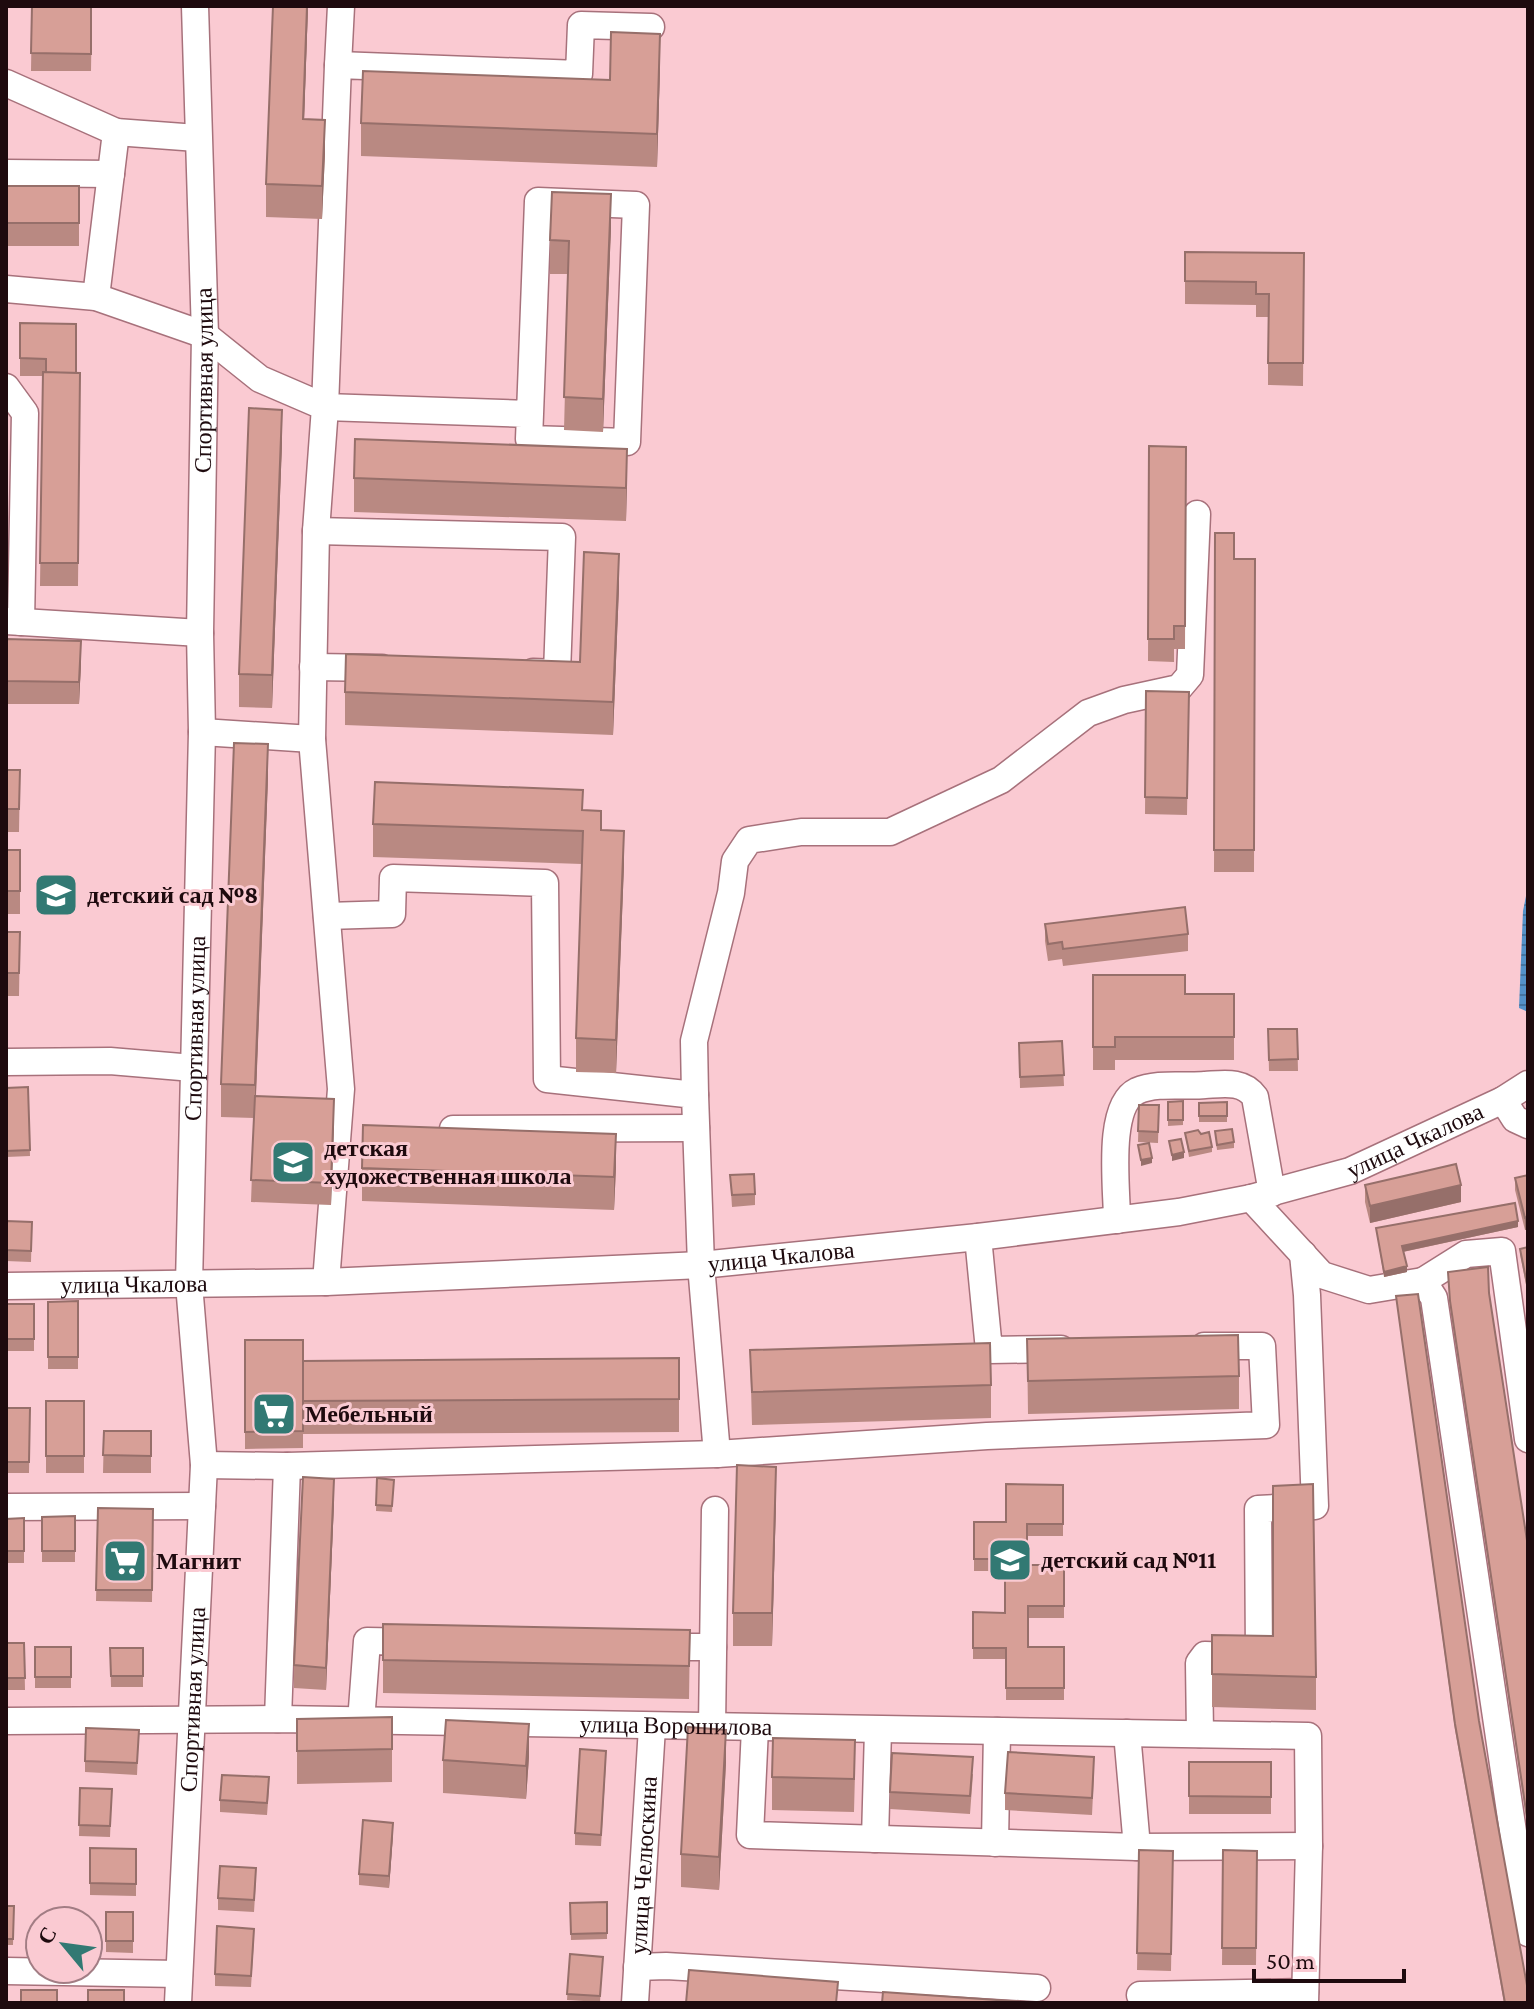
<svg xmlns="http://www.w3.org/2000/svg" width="1534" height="2009" viewBox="0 0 1534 2009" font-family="'Crimson Pro',serif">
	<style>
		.water { fill: url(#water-rules) }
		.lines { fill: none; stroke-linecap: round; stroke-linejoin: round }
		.minor-casing { stroke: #a7717b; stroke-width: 29 }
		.minor { stroke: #fff; stroke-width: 26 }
		.wall { fill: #b98982 }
		.shaded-wall { fill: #966f6a }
		.building { fill: #d79f97; stroke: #966f6a; stroke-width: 2 }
		.labels { text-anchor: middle; stroke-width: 6; stroke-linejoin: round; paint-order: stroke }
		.street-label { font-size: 24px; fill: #1e0a0e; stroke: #facad2 }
		.poi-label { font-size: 24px; font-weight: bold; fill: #1e0a0e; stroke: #facad2; text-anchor: start }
	</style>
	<defs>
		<pattern id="water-rules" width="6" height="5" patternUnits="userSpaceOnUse" patternTransform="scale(2)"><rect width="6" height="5" fill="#5492c9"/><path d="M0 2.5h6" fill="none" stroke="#4575a2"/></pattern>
	</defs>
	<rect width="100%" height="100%" fill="#facad2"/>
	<path class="water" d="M1528,886v126l-9,-4 4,-97z"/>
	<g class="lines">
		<g class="minor-casing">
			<g id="minor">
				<path d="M338,65l3,-59"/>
				<path d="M6,83l110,49 -20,165"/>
				<path d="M116,132l81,6"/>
				<path d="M6,173l105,1"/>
				<path d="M6,289l90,8 109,38 55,44 65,28 -9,124 -4,208 29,350 -15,193"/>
				<path d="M6,387l19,26 -4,209"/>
				<path d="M530,414l-1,25 98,3 9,-237 -98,-4 -8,213 -205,-7 13,-342 241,9 2,-49 70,2"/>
				<path d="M316,531l246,6 -5,136 -24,-1"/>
				<path d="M6,621l194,12"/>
				<path d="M313,667l69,1"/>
				<path d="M202,732l110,7"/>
				<path d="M327,916l65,-2 1,-36 152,5 2,196 148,16 6,170 16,189"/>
				<path d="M6,1062l104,-1 83,7"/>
				<path d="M695,1095l-1,-54 37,-148 4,-32 14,-21 52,-8h89l111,-52 87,-67 36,-13 55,-12 11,-13 7,-161"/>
				<path d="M1503,1100l12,19 13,6"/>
				<path d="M453,1129l243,-1"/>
				<path d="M1251,1198l71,77 47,15 54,-9 11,17 94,635"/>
				<path d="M1117,1220c0,-31 -11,-114 20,-129 20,-9 47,-4 68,-6 18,-1 38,-5 50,12l17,96"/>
				<path d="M978,1237l11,113 72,-1"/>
				<path d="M1423,1281l43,-27 36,-3 26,188"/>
				<path id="s1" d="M6,1286l320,-4 375,-17 277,-28 201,-25 72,-14 99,-27 153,-71 25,-16"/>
				<path d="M204,1465l83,1 430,-12 270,-18 279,-11 -4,-79h-58"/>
				<path d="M6,1507l196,-1"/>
				<path d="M657,1647h56"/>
				<path d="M278,1719l9,-253"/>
				<path id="s2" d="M6,1721l272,-2 1030,17 1,110 -4,157"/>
				<path d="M361,1722l6,-81 51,1"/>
				<path d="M712,1727l3,-217"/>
				<path d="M755,1728l-5,107 387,12 -10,-114"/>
				<path d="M1200,1734l-1,-71 6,-8 54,2 -1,-148 57,-3 -8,-211 -4,-41"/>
				<path d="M875,1839l3,-109"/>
				<path d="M995,1843l2,-112"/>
				<path d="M1137,1847l172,-1"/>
				<path d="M637,1967l29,-1 371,22"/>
				<path d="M6,1971l173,3"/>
				<path d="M1140,1995l165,-3"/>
				<path id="s3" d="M178,2003l26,-538 -15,-181 13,-552 -2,-99 5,-298 -10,-329"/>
				<path id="s4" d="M635,2003l17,-276"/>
			</g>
		</g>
		<use href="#minor" class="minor"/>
	</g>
	<path class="wall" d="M32,6h60l-1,65h-60z
		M308,6l-4,113 21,34 -3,66 -56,-2v-33z
		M660,67l-3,100 -296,-11v-33l249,-43z
		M6,186h73v60h-73z
		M611,227l-8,205 -39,-2 4,-156h-18v-34z
		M1185,252l119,1 -1,133 -35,-1v-68h-12v-12l-71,-1z
		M20,323l56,50h4l-2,213h-38l3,-210h-23z
		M282,443l-10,265 -33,-1v-33z
		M1149,446l37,1 -1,202h-11v13l-26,-1z
		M354,478l273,4 -1,39 -272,-9z
		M1215,533l19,26h21l-1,313h-40z
		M619,587l-6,148 -268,-10v-33l235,-30z
		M6,639l75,24 -2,41h-73z
		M1146,691l43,1 -2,123 -42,-1z
		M6,770h14l-1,62h-13z
		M268,778l-12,318 78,26 -3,83 -80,-3 3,-84 -33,-1v-33z
		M583,810l18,20 23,34 -8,209 -40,-1v-34l6,-174 -209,-7v-33z
		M6,850h14v64h-14z
		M1045,924l143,10v17l-125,15 -1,-7 -14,2 -3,-20z
		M6,932h14l-1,64h-13z
		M1093,975l92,19h49v66h-119v10h-22z
		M1268,1029h29l1,42h-29z
		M1062,1041l2,45 -44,2 -1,-45z
		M28,1087l2,69 -24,1v-69z
		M1183,1101v24l-15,1v-24z
		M1227,1102v20h-28v-19z
		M1139,1105h20l-1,38 -20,-1z
		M1215,1131l19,11v6l-17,2z
		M1185,1133l27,14v5l-23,5z
		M616,1167l-2,43 -252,-9v-33z
		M730,1175l25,19v11l-23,2z
		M1528,1175v54l-3,1 -10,-40v-12z
		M1365,1185l96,17 -91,21 -5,-21z
		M6,1221l26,1 -1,40 -25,-1z
		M1518,1227l-115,25 4,20 -23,5 -8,-49z
		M1528,1247v48l-8,-41v-5z
		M1448,1272l41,21 39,254v283l-78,-523z
		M1396,1296l83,425 49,282h-24l-49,-273z
		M78,1301v68h-30v-67z
		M6,1304h28v47h-28z
		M1027,1339l212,37v33l-211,5z
		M245,1340l58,21 376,-3v74l-376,2v14l-58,1z
		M750,1350l241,35v33l-239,7z
		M46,1401h38v72h-38z
		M6,1408h24l-1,65h-23z
		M104,1431h47v42h-48z
		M377,1478l17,2 -2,32 -16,-1z
		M1063,1485v51h-36v29h37v53h-36v29h36v53h-58v-41h-33v-47l32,1v-42h-31v-49h32z
		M776,1500l-4,146h-39v-33z
		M334,1502l-8,188 -32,-2v-23z
		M98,1508l55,1 -1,93 -56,-1z
		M75,1516v46h-33v-45z
		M24,1518v45h-18v-44z
		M383,1624l307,6 -1,69 -306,-6z
		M1212,1635l61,1 43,41v33l-104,-3z
		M6,1643h18l1,47h-19z
		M35,1647h36v41h-36z
		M110,1648h33v39h-32z
		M392,1717v65l-95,2v-65z
		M139,1730l-2,45 -52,-3v-11z
		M529,1757l-3,42 -83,-6v-33z
		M606,1762l-5,84 -26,-1v-12z
		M1189,1762h82v52h-82z
		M726,1763l-7,127 -38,-3v-33z
		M855,1773l-1,39 -82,-2v-33z
		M973,1774l-3,40 -80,-5v-17z
		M1094,1774l-2,41 -87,-5v-17z
		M80,1788l32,1 -2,48 -31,-1z
		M269,1789l-2,26 -47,-3v-12z
		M393,1834l-4,54 -30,-3v-11z
		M90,1848l46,1v47l-46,-1z
		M1139,1850l34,1 -2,120 -34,-1z
		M1223,1850l34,1 -1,114h-34z
		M256,1879l-2,33 -36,-2v-12z
		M607,1902v37l-36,1 -1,-37z
		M6,1906h8l-1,39h-7z
		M106,1912h27v41l-27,-1z
		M254,1940l-3,47 -36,-1v-12z
		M570,1954l33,3 -3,45 -33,-2z"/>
	<path class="shaded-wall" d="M307,6h1l-5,146v-33z
		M660,34v33l-3,100v-33z
		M325,120v33l-3,66v-33z
		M611,194v33l-8,205v-33z
		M282,410v33l-10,265v-33z
		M627,449v33l-1,39v-33z
		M619,554v33l-6,148v-33z
		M81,641v22l-2,41v-22z
		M268,744v34l-13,340v-33z
		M624,831v33l-8,209v-33z
		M334,1099v23l-3,83v-22z
		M616,1134v33l-2,43v-33z
		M1184,1152v6l-12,3v-6z
		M1152,1158v5l-11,3v-6z
		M1461,1185v17l-91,21v-17z
		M1528,1217v12l-3,1v-12z
		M1518,1221v6l-116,25v-6z
		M1407,1266v6l-23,5v-5z
		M776,1467v33l-4,146v-33z
		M334,1479v23l-8,188v-22z
		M529,1724v33l-3,42v-33z
		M726,1730v33l-7,127v-33z
		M393,1823v11l-4,54v-12z"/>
	<path class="building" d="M32,6h59v48l-60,-1z
		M273,6h34l-4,113 22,1 -3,66 -56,-2z
		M611,32l49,2 -3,100 -296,-11 2,-52 247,9z
		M6,186h73v37h-73z
		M552,192l59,2 -8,205 -39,-2 5,-156 -19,-1z
		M1185,252l119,1 -1,110h-35l1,-69h-13v-12l-71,-1z
		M20,323l56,1v49l-30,-1v-13l-26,-1z
		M43,372l37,1 -2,190h-38z
		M249,408l33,2 -10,265 -33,-1z
		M355,439l272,10 -1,39 -272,-10z
		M1149,446l37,1 -1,179h-11v13h-26z
		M1215,533h19v26h21l-1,291h-40z
		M584,552l35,2 -6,148 -268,-10 1,-38 234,8z
		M6,639l75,2 -2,41 -73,-1z
		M1146,691l43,1 -2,106 -42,-1z
		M234,743l34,1 -13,341 -34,-1z
		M6,770h14l-1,39h-13z
		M375,782l208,8 -1,20 19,1v19l23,1 -8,209 -40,-2 7,-207 -210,-7z
		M6,850h14v41h-14z
		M1185,907l3,27 -125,15 -1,-7 -14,2 -3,-20z
		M6,932h14l-1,41h-13z
		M1093,975h92v19h49v43h-119v10h-22z
		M1268,1029h29l1,30 -29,1z
		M1062,1041l2,34 -44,2 -1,-34z
		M28,1087l2,63 -24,1v-63z
		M255,1096l79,3 -3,84 -80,-3z
		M1183,1101v19h-15v-18z
		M1227,1102v14h-28v-13z
		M1139,1105h20l-1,27 -20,-1z
		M363,1125l253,9 -2,43 -252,-9z
		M1232,1129l2,13 -17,3 -2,-14z
		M1198,1130l3,4 8,-2 3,15 -23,4 -4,-18z
		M1181,1139l3,13 -12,3 -3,-14z
		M1149,1143l3,15 -11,2 -3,-15z
		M1456,1164l5,21 -91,21 -5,-21z
		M754,1174l1,20 -23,1 -2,-20z
		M1528,1175v42l-3,1 -10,-40z
		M1515,1203l3,18 -116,25 5,20 -23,6 -8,-44z
		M6,1221l26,1 -1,29 -25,-1z
		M1528,1247v42l-8,-40z
		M1488,1267l1,26 39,254v277l-78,-523 -2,-29z
		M1418,1294l61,427 49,270v12h-23l-50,-279 -59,-428z
		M78,1301v56h-30v-55z
		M6,1304h28v35h-28z
		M1238,1335l1,41 -211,5 -1,-42z
		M245,1340h58v91l-58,1z
		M990,1343l1,42 -239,7 -2,-42z
		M679,1358v41l-376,2v-40z
		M46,1401h38v55h-38z
		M6,1408h24l-1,54h-23z
		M104,1431h47v25l-48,-1z
		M737,1465l39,2 -4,146h-39z
		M303,1477l31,2 -8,189 -32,-3z
		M377,1478l17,2 -2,26 -16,-1z
		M1006,1484l57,1v39h-36v41h37v41h-36v41h36v41h-58v-40h-33v-36l32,1v-54h-31v-37h32z
		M1313,1484l3,193 -104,-3v-39l61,1v-150z
		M98,1508l55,1 -1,81h-56z
		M75,1516v35h-33v-34z
		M24,1518v33h-18v-32z
		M383,1624l307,6 -1,36 -306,-6z
		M6,1643h18l1,35h-19z
		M35,1647h36v30h-36z
		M110,1648h33v28h-32z
		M392,1717v32l-95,2v-32z
		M446,1720l83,4 -3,42 -83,-6z
		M688,1727l38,3 -7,127 -38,-3z
		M86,1728l53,2 -2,33 -52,-2z
		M773,1738l82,2 -1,39 -82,-2z
		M580,1749l26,2 -5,84 -26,-2z
		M1008,1752l86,5 -2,41 -87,-5z
		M892,1753l81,4 -3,39 -80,-4z
		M1189,1762h82v35l-82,-1z
		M222,1775l47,2 -2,26 -47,-3z
		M80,1788l32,1 -2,37 -31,-1z
		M363,1820l30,3 -4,53 -30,-2z
		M90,1848l46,1v35l-46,-1z
		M1139,1850l34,1 -2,103 -34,-1z
		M1223,1850l34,1 -1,97h-34z
		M220,1866l36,2 -2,32 -36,-2z
		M607,1902v31l-36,1 -1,-31z
		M6,1906h8l-1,33h-7z
		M106,1912h27v29h-27z
		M217,1926l37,3 -3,47 -36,-2z
		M570,1954l33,3 -3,39 -33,-2z
		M689,1970l149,12 -2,21h-150z
		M21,1990h36v13h-36z
		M88,1990h36v13h-36z
		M883,1992l157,11h-158z"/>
	<defs>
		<g id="school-square" transform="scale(2.3)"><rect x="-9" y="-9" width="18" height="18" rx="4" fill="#327973" stroke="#facad2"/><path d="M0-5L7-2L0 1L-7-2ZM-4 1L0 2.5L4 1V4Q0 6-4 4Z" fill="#fff"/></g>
		<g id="supermarket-square" transform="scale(2.3)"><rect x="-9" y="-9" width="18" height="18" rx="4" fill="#327973" stroke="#facad2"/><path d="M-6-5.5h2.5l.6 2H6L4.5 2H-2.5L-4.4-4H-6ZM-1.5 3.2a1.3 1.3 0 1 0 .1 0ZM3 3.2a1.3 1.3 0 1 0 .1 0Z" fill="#fff"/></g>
	</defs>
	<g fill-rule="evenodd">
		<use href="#school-square" x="56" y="895"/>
		<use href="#school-square" x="293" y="1162"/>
		<use href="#supermarket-square" x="274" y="1414"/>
		<use href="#school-square" x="1010" y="1560"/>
		<use href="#supermarket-square" x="125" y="1561"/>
	</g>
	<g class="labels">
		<g class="street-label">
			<text dy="8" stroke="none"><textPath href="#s3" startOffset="1624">Спортивная улица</textPath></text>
			<text dy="8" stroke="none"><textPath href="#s3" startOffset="976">Спортивная улица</textPath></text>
			<text dy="8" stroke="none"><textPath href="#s1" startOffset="1424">улица Чкалова</textPath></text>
			<text dy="8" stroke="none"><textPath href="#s1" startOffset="776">улица Чкалова</textPath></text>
			<text dy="8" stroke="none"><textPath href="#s1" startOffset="128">улица Чкалова</textPath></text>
			<text dy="8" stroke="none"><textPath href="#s3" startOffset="304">Спортивная улица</textPath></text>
			<text dy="8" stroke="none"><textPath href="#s2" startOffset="670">улица Ворошилова</textPath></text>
			<text dy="8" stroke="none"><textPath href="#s4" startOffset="138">улица Челюскина</textPath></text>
		</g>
		<g class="poi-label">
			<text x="87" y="903">детский сад №8</text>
			<text x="324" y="1156">детская<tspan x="324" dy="28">художественная школа</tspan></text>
			<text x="305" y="1422">Мебельный</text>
			<text x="1041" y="1568">детский сад №11</text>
			<text x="156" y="1569">Магнит</text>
		</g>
	</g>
	<rect width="1534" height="2009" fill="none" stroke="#1e0a0e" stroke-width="16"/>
	<g transform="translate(64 1945) rotate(299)"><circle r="38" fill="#facad2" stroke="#a27d84" stroke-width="2"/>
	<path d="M0-6L14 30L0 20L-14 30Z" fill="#327973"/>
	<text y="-12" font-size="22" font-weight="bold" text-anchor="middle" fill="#1e0a0e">С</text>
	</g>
	<path d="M1254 1969v12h150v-12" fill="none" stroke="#1e0a0e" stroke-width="4"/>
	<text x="1266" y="1969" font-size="24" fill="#1e0a0e" stroke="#facad2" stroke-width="6" paint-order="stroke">50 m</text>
</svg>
